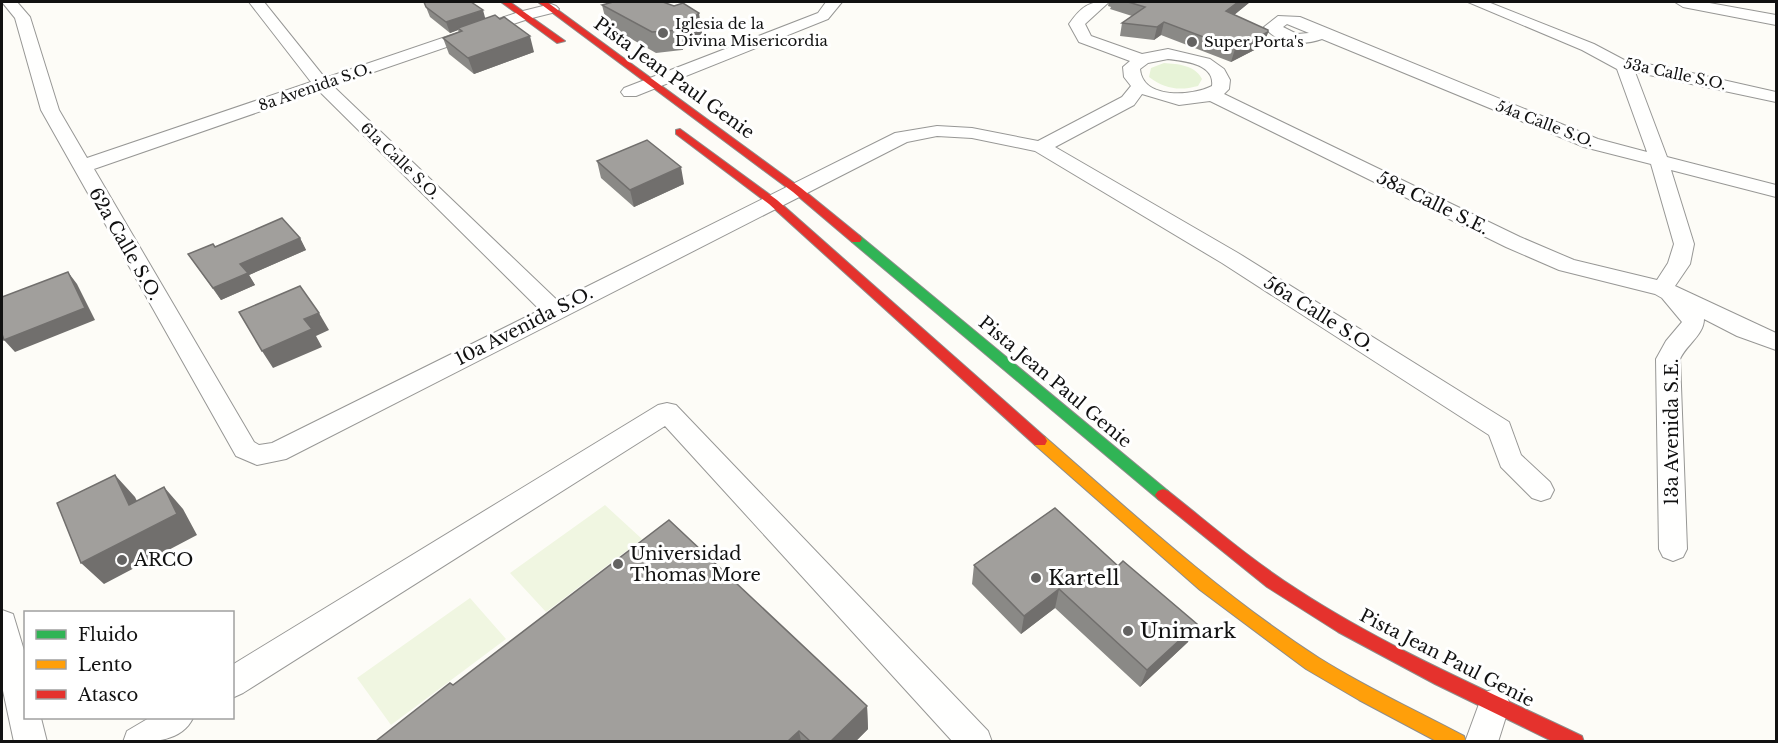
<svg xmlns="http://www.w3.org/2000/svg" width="1778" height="743" viewBox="0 0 1778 743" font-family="'Libre Baskerville',serif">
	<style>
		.green { fill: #e7f3d7 }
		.pitch { fill: #f0f6e1 }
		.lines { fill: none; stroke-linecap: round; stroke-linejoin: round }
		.street-casing { stroke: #979795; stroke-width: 2 }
		.fast-casing { stroke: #8e8d8b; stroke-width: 2 }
		.slow-casing { stroke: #8e8d8b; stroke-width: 2 }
		.jam-casing { stroke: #8e8d8b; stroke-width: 2 }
		.street { fill: #fffffe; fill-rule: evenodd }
		.fast { fill: #30b455; fill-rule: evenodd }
		.slow { fill: #ff9f0a; fill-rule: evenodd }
		.jam { fill: #e5322d; fill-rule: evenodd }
		.wall { fill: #8a8986 }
		.shaded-wall { fill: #716f6d }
		.building { fill: #a19f9c; stroke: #716f6d; stroke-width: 1.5 }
		.poi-dot { fill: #646362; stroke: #fff; stroke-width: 2 }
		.labels { text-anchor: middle; stroke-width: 6; stroke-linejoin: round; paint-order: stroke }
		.far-poi-label { font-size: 15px; fill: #111; stroke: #fff; text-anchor: start }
		.far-street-label { font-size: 15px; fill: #111; stroke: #fff }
		.street-label { font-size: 18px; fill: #111; stroke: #fff }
		.poi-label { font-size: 18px; fill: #111; stroke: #fff; text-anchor: start }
		.near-poi-label { font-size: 21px; fill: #111; stroke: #fff; text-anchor: start }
	</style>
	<rect width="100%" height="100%" fill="#fdfcf7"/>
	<path class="green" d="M1164,63c14,1 31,2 38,16l-4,7c-19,5 -33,3 -49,-9l2,-9z"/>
	<path class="pitch" d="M605,505l37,34 -96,73 -36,-39z
		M470,598l36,41 -115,86 -34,-47z"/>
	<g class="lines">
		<g class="street-casing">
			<path id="street" d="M2,2h15l13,15 29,93 28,48 224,-76 -62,-80h15l61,76 194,-66 32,-8 5,2 3,3 -3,3 -28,7 -195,67 225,215 337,-168 42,-7 35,2 66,13 84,-44 9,-11 -7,-9 -1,-10 7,-6 -51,-19 -10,-18c11,-16 20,-24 40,-22l-24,22 6,12 51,18 26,-5 42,10 14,10 6,11 -1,9 -5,5 296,143 54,23 83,20 11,-17 6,-19 -23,-80 -67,-17 -262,-108c-19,7 -44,5 -58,-12l14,-11 22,1 298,122 49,13 -30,-83 -35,-19 -114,-48h20l106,42 34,18 33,4 115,26v10l-141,-30 32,85 109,28v12l-105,-27 23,74 -4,20 -15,22 101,47v17l-39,-14 -33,-17c0,16 -18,26 -24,40l7,190 -4,8 -10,4 -10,-4 -4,-8 -3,-190 10,-18 16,-19 -20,-24 -7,-4 -96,-24 -53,-23 -296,-146 -31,4 -37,-11 -8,11 -79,42 183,106 271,169 12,33 29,27 4,8 -4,8 -9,3 -9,-3 -31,-31 -12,-32 -267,-172 -187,-112 -63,-13 -35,-2 -30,6 -621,317 -29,6 -21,-9 -195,-346 -26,-92zM1287,24l22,9 -12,1 -14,-7zM1168,59c17,2 47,5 44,27 -20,10 -69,14 -72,-17l8,-6zM319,91l221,219 -268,133 -13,2 -5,-3 -160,-273z
				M826,2h16l-14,17 -192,77h-12l-3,-4 3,-4 194,-75z
				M1675,2h29l72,13v10l-93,-18z
				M667,403l9,2 312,326 4,11h-39l-288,-316 -422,267 -11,5v-33l426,-260z
				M2,610l11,4 13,43v61h15l6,24h-33l-12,-56z
				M1494,689l11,4 5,11 -12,38h-33l18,-49z
				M149,718h44c-12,25 -43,24 -70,24l4,-11z"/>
		</g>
		<g class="fast-casing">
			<path id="fast" d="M856,235l4,1 308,255 3,4 -3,4 -5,2 -5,-2 -306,-257 -2,-3 2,-3z"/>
		</g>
		<g class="slow-casing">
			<path id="slow" d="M1040,435l5,2c88,77 175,157 274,221 46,29 96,52 145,78l2,6h-28l-79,-42 -53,-31 -106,-79 -165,-145 -2,-4 2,-4z"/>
		</g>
		<g class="jam-casing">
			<path id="jam" d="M501,2h9l55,39 -8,2z
				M538,2h9l254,186 59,48 2,3 -2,3h-8l-59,-50z
				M680,129l97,71 268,237 2,4 -2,4h-10l-266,-241 -93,-70v-4z
				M1163,489l5,2c43,34 84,70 130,99 89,58 188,100 284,146l2,6h-30l-119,-58 -97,-52 -71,-45 -109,-88 -3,-4 3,-4z"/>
		</g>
		<use href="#street" class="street"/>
		<use href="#fast" class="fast"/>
		<use href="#slow" class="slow"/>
		<use href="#jam" class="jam"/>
	</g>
	<path class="wall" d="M424,2l62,16 48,34 -60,22 -25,-20 -6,-16 16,-6 -1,-2 -8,3 -20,-16z
		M1109,2h141l-16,13 34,17 -4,13 -33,17 -70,-27 -7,5 -34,-4 2,-13 10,-7 -22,-7 1,-2 -3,-1z
		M602,5l100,28 -20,17 -26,3 -49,-28z
		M597,161l87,23 -50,23 -33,-29z
		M300,238l6,12 -57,25 6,10 -34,15 -33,-46 27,-7z
		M1055,508l133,134 -48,45 -85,-79 -34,26 -49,-50 2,-19z
		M453,685l414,21 1,23 -12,12h-480z"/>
	<path class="shaded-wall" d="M1238,2h12l-27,22 3,-13z
		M483,10l3,11 -28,7v2l-8,3 -4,-11z
		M699,13l3,20 -20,17 -3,-20z
		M1164,22l-3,13 -7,5 3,-13z
		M1268,32l-4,13 -33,17 4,-13z
		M530,36l4,16 -60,22 -6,-16z
		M681,167l3,17 -50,23 -4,-17z
		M300,238l6,12 -57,25 6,10 -34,15 -8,-12 27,-24z
		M68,272l9,12 18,36 -80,32 -11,-12z
		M319,313l10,17 -13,6 6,11 -49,21 -11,-17 42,-32z
		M115,475l20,22 14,29 -20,-21z
		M164,487l19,22 14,26 -93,49 -23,-21z
		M1059,589l-4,19 -34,26 3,-18z
		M1197,624l-9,18 -48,45 7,-17z
		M867,706l1,23 -12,12h-25z
		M799,731l2,10h-13z"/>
	<path class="building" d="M424,2h47l12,8 -37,12 -20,-15z
		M613,2h50l11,4 9,-3 16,10 -20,17 -27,2 -50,-27z
		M1128,2h110l-12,9 42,19v2l-33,17 -71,-27 -7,5 -35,-4 23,-16z
		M495,15l5,4 4,-2 26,19 -62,22 -25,-20 19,-7 -4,-3z
		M647,140l34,27 -51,23 -33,-29z
		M282,218l18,20 -60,26 8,9 -35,15 -25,-34 25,-10 2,3z
		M68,272l17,36 -81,32 -2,-6v-37z
		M300,286l19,27 -15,6 8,10 -50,22 -23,-39z
		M115,475l14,30 35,-18 13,27 -96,49 -24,-60z
		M1055,508l63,58 5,-5 74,63 -50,46 -88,-81 -35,27 -50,-51z
		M669,520l198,186 -36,35h-21l-11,-10 -11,10h-412l74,-58 3,2z"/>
	<g class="poi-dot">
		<circle cx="663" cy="33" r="6"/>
		<circle cx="1192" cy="42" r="6"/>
		<circle cx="122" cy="560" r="6"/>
		<circle cx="618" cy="564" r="6"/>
		<circle cx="1036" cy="578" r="6"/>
		<circle cx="1128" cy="631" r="6"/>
	</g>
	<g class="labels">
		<g class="far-poi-label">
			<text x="675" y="29">Iglesia de la<tspan x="675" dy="17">Divina Misericordia</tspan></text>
			<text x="1204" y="47">Super Porta's</text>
		</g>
		<g class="far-street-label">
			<text transform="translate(1675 74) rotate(12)" y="5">53a Calle S.O.</text>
			<text transform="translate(315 87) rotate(-19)" y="5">8a Avenida S.O.</text>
			<text transform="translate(1545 124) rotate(21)" y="5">54a Calle S.O.</text>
			<text transform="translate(400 161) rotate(44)" y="5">61a Calle S.O.</text>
		</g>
		<g class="street-label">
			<text transform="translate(674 78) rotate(36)" y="6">Pista Jean Paul Genie</text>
			<text transform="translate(1433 203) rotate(26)" y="6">58a Calle S.E.</text>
			<text transform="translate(125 244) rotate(60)" y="6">62a Calle S.O.</text>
			<text transform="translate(1319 314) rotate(32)" y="6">56a Calle S.O.</text>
			<text transform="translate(524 326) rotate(-27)" y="6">10a Avenida S.O.</text>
			<text transform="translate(1055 382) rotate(40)" y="6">Pista Jean Paul Genie</text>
			<text transform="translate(1672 432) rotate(-90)" y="6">13a Avenida S.E.</text>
			<text transform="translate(1447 658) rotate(27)" y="6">Pista Jean Paul Genie</text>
		</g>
		<g class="poi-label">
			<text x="630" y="560">Universidad<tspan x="630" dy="21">Thomas More</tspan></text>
			<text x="134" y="566">ARCO</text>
		</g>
		<g class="near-poi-label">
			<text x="1048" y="585">Kartell</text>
			<text x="1140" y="638">Unimark</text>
		</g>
	</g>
	<rect width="1778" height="743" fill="none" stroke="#111111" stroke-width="6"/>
	<rect x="24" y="611" width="210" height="108" fill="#ffffff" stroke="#a0a0a0" stroke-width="1.5"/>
	<rect x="36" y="630" width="30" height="9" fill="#30b455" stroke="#a0a0a0" stroke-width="1.5"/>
	<text x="78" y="641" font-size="18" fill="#111111">Fluido</text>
	<rect x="36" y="660" width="30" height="9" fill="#ff9f0a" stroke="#a0a0a0" stroke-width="1.5"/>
	<text x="78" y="671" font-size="18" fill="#111111">Lento</text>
	<rect x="36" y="690" width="30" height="9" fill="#e5322d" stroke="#a0a0a0" stroke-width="1.5"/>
	<text x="78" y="701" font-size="18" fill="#111111">Atasco</text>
</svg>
